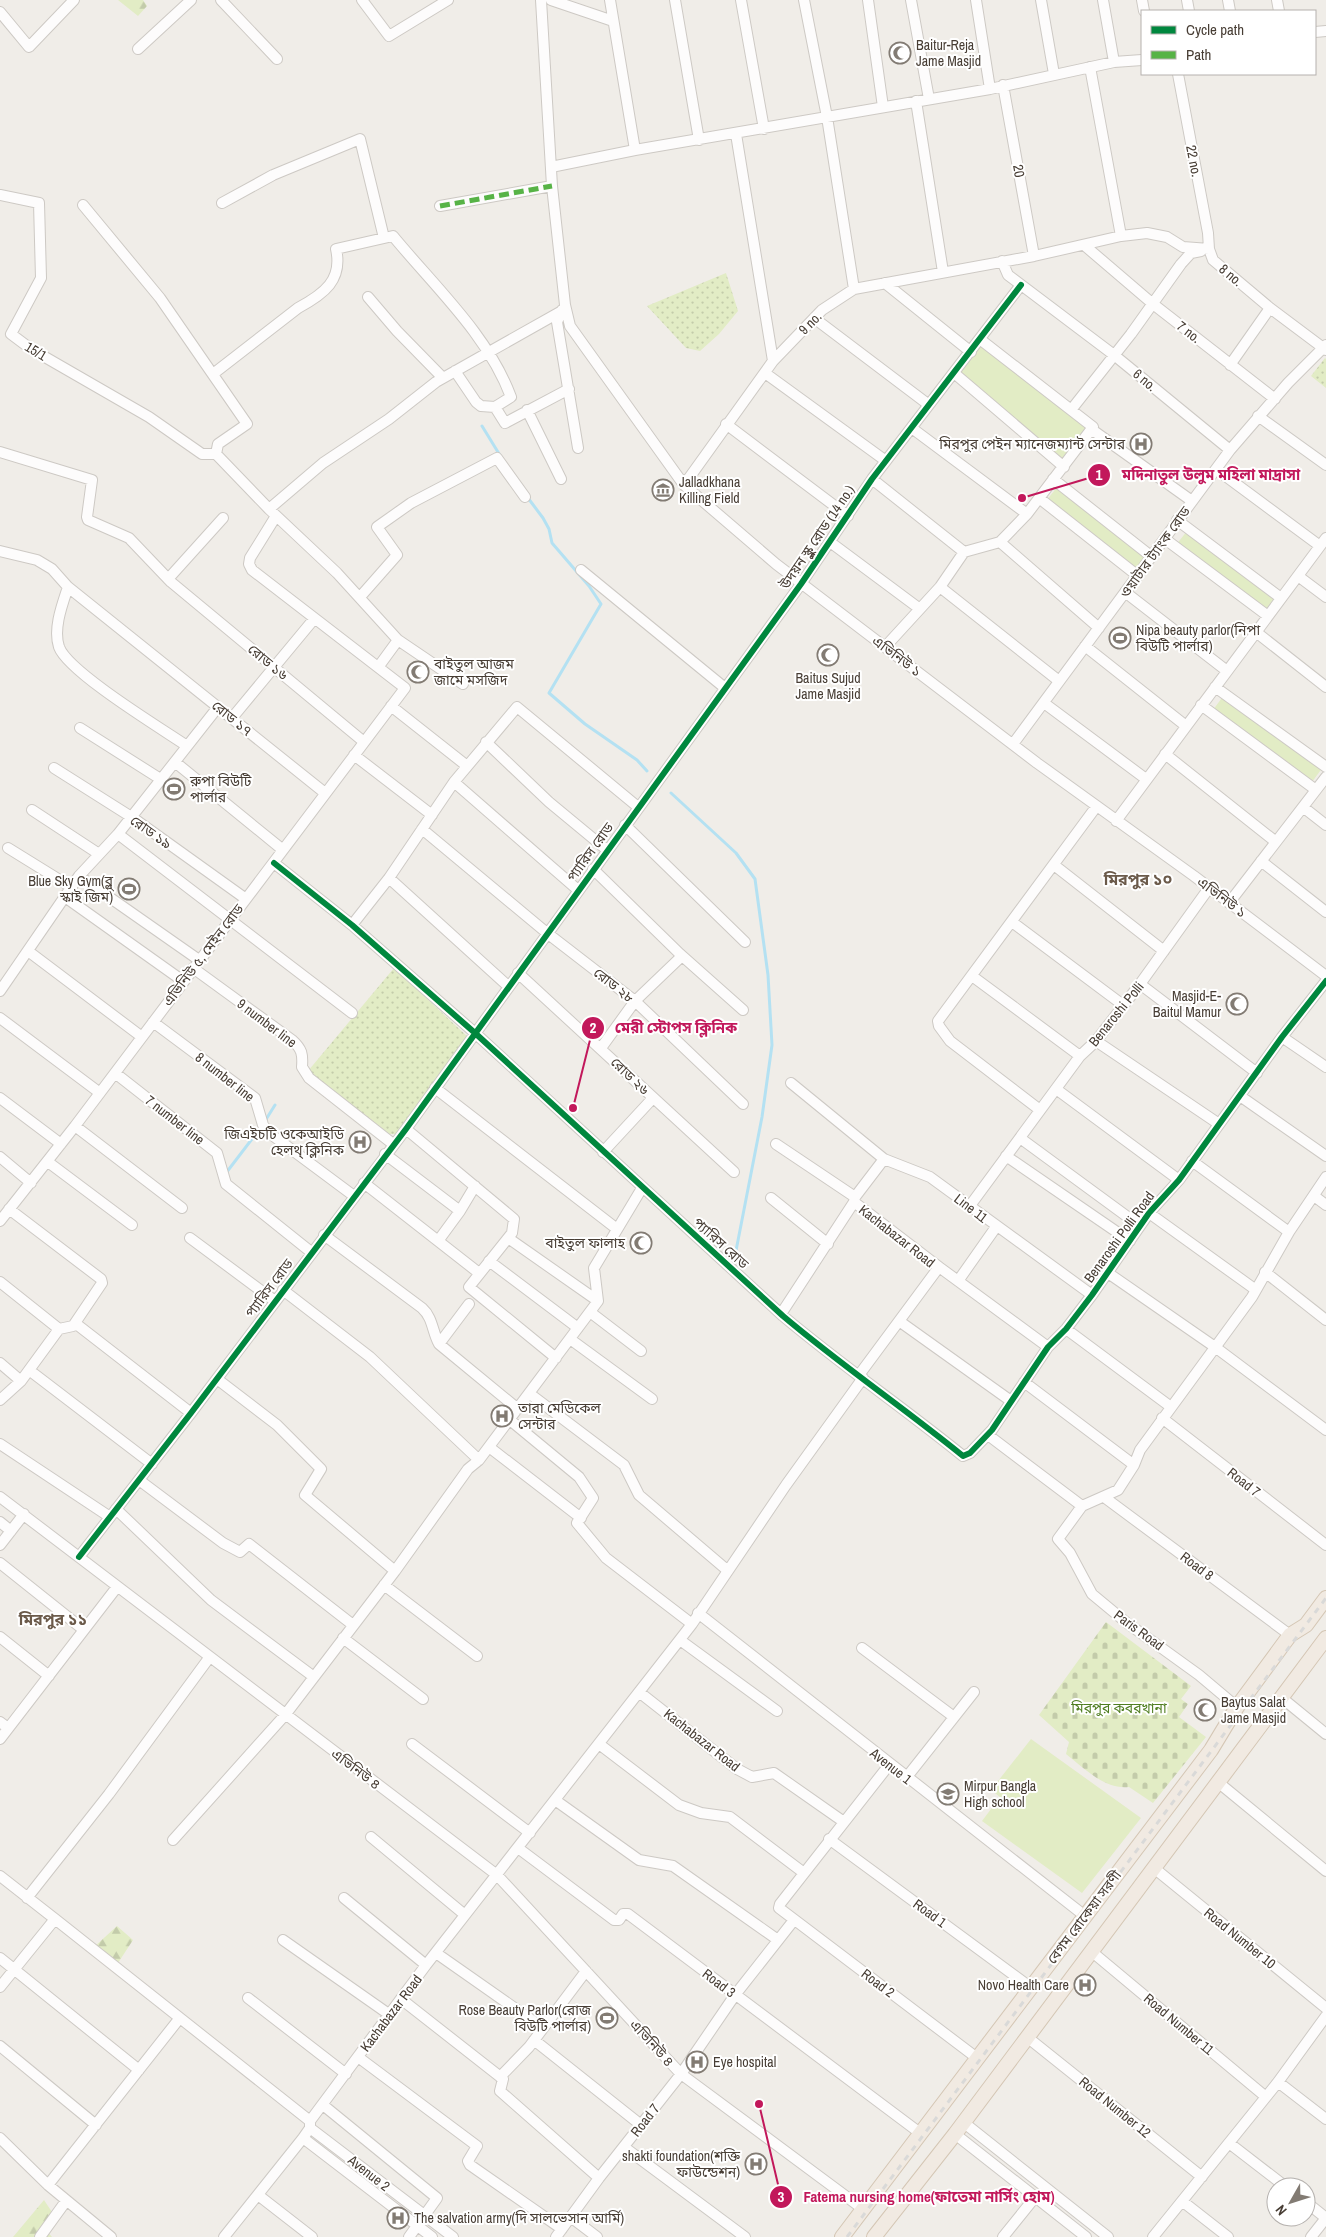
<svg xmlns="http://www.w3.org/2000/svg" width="1326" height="2237" viewBox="0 0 1326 2237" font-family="'Archivo Narrow','Noto Sans Bengali',sans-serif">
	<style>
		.grass { fill: url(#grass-dots) }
		.forest { fill: url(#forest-firs) }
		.cemetery { fill: url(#cemetery-stones) }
		.park { fill: #e2ecc5 }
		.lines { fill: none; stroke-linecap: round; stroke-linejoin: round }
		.stream { stroke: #b4e1f2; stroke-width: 3 }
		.minor-casing { stroke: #cdc9c4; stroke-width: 12 }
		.major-casing { stroke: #d4c6b4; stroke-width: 16 }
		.minor { stroke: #fdfcfc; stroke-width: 10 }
		.major { stroke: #f1eae2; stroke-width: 14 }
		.rail { stroke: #d9d9d8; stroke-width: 3; stroke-dasharray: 6 6; stroke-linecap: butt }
		.quiet { stroke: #57b346; stroke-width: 5; stroke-dasharray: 10 5; stroke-linecap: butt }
		.cycleway-casing { stroke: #fff; stroke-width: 9 }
		.cycleway { stroke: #00873e; stroke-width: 6 }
		.labels { text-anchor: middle; stroke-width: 4; stroke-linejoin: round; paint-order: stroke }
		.poi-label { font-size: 14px; fill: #473d34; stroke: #fff; text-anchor: start }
		.street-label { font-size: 14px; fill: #473d34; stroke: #fff }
		.park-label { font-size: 14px; fill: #507e22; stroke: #fff }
		.quarter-label { font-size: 16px; font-weight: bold; fill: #6b5a4a; stroke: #fff }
		.leader { fill: none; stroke: #c2185b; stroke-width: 2 }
		.callout-dot { fill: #c2185b; stroke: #fff; stroke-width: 2 }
		.mark-label { font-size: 15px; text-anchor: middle; font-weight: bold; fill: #fff }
		.callout-label { font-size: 15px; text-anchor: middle; font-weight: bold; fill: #c2185b; stroke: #fff; stroke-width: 4; stroke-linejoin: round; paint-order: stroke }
	</style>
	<defs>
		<pattern id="grass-dots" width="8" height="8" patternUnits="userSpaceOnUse" patternTransform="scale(1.25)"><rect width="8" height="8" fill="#e2ecc5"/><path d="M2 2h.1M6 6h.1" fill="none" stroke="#c3cbaa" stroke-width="1.8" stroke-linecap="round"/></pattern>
		<pattern id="forest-firs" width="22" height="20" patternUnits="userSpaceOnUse" patternTransform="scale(1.25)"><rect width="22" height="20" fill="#e2ecc5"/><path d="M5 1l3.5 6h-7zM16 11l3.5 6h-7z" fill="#c3cbaa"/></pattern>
		<pattern id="cemetery-stones" width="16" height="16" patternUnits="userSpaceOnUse" patternTransform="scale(1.25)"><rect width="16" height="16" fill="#e2ecc5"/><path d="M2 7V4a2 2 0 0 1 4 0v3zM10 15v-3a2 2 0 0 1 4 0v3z" fill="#c3cbaa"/></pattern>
	</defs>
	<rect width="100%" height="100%" fill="#f0ede8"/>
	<path class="grass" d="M726,273l12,38 -19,23 -19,17 -14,-3 -39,-42z
		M1325,358l1,1v29l-15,-12z
		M394,968l75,70 -74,96h-8l-79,-63z"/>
	<path class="forest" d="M118,0h25l4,6 -9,10z
		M117,1926l16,14 -17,26 -23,-18z
		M44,2200l10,15 -7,16 5,6h-39z"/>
	<path class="cemetery" d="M1106,1622l85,64 -10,13 7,5 -9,13 27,20 -53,66 -24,-16c-24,3 -45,-19 -63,-33l3,-12 -30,-27z"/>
	<path class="park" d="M975,340l113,88 -25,36 -110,-96z
		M1058,486l88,70 -11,15 -89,-70z
		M1187,531l90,66 -11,14 -90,-66z
		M1224,695l99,72 -11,15 -99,-72z
		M1031,1739l110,79 -59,75 -100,-72 18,-24 -9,-7z"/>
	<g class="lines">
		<path class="stream" d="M482,426l19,31
			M528,498l15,20 6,11 3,14 37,43 12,18 -52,89 36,31 52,36 10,11
			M671,793l65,60 19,26 13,96 4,70 -10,72 -28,144
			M265,1121l10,-16
			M226,1173l36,-47"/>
		<g class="minor-casing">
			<path id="minor" d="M221,0l56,59
				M362,0l27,36 59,-36
				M541,0l11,186 13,119 5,21 114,159 92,79 261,199 157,113 132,100
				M551,0l62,21
				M610,0l25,150
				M675,0l24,140
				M741,0l23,129
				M804,0l23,117 27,172
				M868,0l15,107
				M911,0l18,99
				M976,0l14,89
				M1041,0l13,74
				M1103,0l11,62
				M1142,0l2,11
				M1187,0l2,11
				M1228,0l2,11
				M1277,0l2,11
				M0,12l29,35 45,-47
				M1315,32l11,-1
				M138,49l53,-49
				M1090,67l31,169
				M1178,74l30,159 1,16 4,11 57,48 56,42
				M1003,85l31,171
				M916,101l27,171
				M736,134l37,227
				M551,167l84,-17 355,-61 124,-27 28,-2
				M0,195l39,8 2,75 -30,56 20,15 118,68 53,37h14
				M222,203l51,-28 87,-36 24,99
				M83,205l77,93 87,126 -29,20 -2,10 53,55 68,64 61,67 -19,26
				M440,206l112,-20
				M1084,245l69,59 122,95
				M1002,261l6,14 106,80 116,95
				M885,283l86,69
				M368,297l29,34 46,47
				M562,310l-5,12 21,126
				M814,318l115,87
				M1230,365l40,-57
				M455,371l21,31 5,4 14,1
				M765,373l121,88
				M954,373l110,94
				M213,374l85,-66c26,-14 45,-28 38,-59l57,-13c41,50 95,99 118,161l-16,10 10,16 64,-34
				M527,410l34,69
				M1071,410l60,-76 50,-70 10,-11 10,-2
				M1258,416l68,49
				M726,424l122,92
				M913,429l114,85
				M1091,429l101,72
				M0,452l92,28 -5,37 1,3 41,18 42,44 193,160
				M1216,469l104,77
				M872,479l92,73
				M1053,479l99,78
				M684,485l89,-124 49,-51 32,-21 180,-33 87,-20 26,-3 20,4 16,10 26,2
				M1039,498l99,78
				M269,509l54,-46 66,-44 47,-37 124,-70
				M1177,520l104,78
				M1165,539l103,77
				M830,542l90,67
				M1000,542l99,86
				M0,551l37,9 15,9 16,18 257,206
				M581,570l144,118
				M1298,576l28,21
				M168,579l55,-61
				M68,587c-6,18 -15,42 -9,60 9,25 103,82 128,99
				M940,587l119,94
				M1125,592l102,79
				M360,597l37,-42 -20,-28 34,-24 86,-45 28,39
				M1256,632l70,55
				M398,640l65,44
				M1085,646l101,80
				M885,647l55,-60 24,-35 36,-10 27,-28 66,-87 -112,-87
				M1215,687l111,80
				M1044,703l102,76
				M1201,705l115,85
				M391,706l76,60
				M218,707l-100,127 234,179
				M232,718l82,-99
				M80,728l82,52
				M486,742l63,60 58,48
				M1013,744l217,-294 58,-67 38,-38
				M1165,754l111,88
				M354,755l78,60
				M175,762l108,88
				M54,768l79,50 113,81
				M454,782l124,108
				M1303,807l23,18
				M32,810l67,44
				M1116,821l210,-283
				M625,825l120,117
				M422,829l125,104 88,68 108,103
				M8,848l63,39
				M1261,861l65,51
				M274,863l78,62 123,108 308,283c58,49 121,92 180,140l7,-3 22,-23 56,-83 18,-18 26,-34 57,-82 30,-33 103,-143 44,-56
				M1054,865l110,86
				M593,869l87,85 63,56
				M79,876l120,84
				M389,878l119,108
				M65,897l118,84
				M1229,903l97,-126
				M1012,922l111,83
				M352,925l37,-47 65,-96 63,-75 121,100
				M28,951l114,86
				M193,968l99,72c10,9 11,14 10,27l7,11 84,66
				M518,973l216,199
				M972,976l108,80
				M1140,984l117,89
				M0,991l79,-115 39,-42
				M0,1018l100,75
				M153,1022l102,76 8,27 5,7 86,64
				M1282,1037l44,30
				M1096,1041l123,83
				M601,1048l34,-47 47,-45
				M115,1073l102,80 9,31 85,68
				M791,1083l93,76
				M435,1088l182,141
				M1056,1089l123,91
				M1240,1096l86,60
				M0,1098l61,46
				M1040,1110l-90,-69 -11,-15 -1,-5 158,-214
				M75,1126l107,82
				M406,1129l108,90 -2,14 -43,54 87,71
				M1020,1138l120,88
				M776,1144l79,53 -1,5 85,65 -80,108
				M603,1152l50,-54
				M385,1154l75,57 15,-25
				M1006,1156l124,85
				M0,1157l31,26
				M1192,1161l97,71
				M48,1162l84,63
				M364,1183l115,90
				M1314,1196l12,9
				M855,1197l29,-38 46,18 162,118
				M771,1198l57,46
				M969,1207l111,-151 16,-15 44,-57 69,-96
				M1149,1213l107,77
				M0,1221l75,-95 330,-438 -153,-118 -3,-6 1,-6 26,-42
				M324,1235l98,73c11,10 10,23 17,36
				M190,1238l85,63
				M508,1238l90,63
				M438,1241l22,-30
				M489,1261l89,67
				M939,1267l109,80
				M1265,1272l61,48
				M1108,1273l107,74 111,83
				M958,1281l38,-54
				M0,1282l59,47
				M283,1290l87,67 109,103
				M598,1301l-4,-33 48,-80
				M469,1304l-30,40 79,65
				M590,1312l51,39
				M781,1314l73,-112
				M899,1321l112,80
				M75,1323l116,90
				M1066,1329l105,78
				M570,1339l82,60
				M0,1363l21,18
				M29,1370l123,94
				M217,1379l60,46 44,44 -16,26 90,76
				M1024,1382l110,83
				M530,1394l94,71 15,30 88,75
				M0,1400l21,-19 38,-52 14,-3 29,-43 -1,-4 -92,-70
				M1162,1418l164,127
				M510,1420l69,57 14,21 -16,25 29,35 86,66
				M988,1435l94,71
				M0,1444l110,73
				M489,1447l92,71
				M139,1480l84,63 17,9 9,-8 104,81
				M0,1497l497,378 184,199 182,135
				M1104,1497l186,138
				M116,1509l95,91 103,77
				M0,1522l11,9
				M0,1545l24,-31
				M79,1557l112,-144 215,-284 395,-545 71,-105 149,-194
				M0,1563l84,67
				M384,1585l93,71
				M698,1613l387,303
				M0,1637l49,39
				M343,1638l80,61
				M680,1640l97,71
				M862,1648l92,69
				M639,1692l98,77 15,8 22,-4 70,49
				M1282,1698l44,36
				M1237,1707l-38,-32 -72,-52 -35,-29 -22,-41 -12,-14 24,-33 36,-16 16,-25 6,-15 112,-153 37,-65 37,-55
				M0,1722l8,6
				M0,1739l117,-152
				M412,1744l118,89
				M599,1744l80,61 22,8 29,4 74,56
				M889,1765l-109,139 -1,4 198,150
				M906,1778l68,-86
				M1219,1783l107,88
				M555,1800l84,60 34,6 105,74
				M371,1837l94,78
				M829,1839l201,148
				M173,1840l112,-125 110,-144 73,-102 11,-9 119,-159
				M518,1848l96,72h5l4,-6h5l292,219
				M1154,1868l172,140
				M0,1876l55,43 -55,68
				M27,1898l82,-104 100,-136
				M344,1898l82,67
				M55,1919l255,202
				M283,1940l107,75
				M1091,1951l175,146
				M436,1953l107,75
				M0,1958l139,112
				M248,1998l98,76
				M401,1999l102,80 -3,12 99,87
				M1027,2037l175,140
				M534,2040l107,85
				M0,2046l96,79
				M358,2057l119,89 -9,15 2,4 92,64
				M500,2077l29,-30 57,-76
				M1278,2082l48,37
				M323,2105l114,93 -28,39
				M963,2122l145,115
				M310,2128l143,109
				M955,2134l131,103
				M0,2138l48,47 63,52
				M303,2138l129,99
				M1229,2143l57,44
				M624,2147l121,90
				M48,2185l131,-166
				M258,2195l54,42
				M1182,2201l46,36
				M1306,2202l20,16
				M572,2218l25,19
				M40,2237l26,-36
				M224,2237l79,-99 7,-10v-7l116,-156 266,-341 94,-139 77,-107
				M556,2237l43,-59 82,-104 54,-79 59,-75
				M1003,2237l33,-41
				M1153,2237l125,-155 48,-66
				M1311,2237l15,-19"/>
		</g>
		<g class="major-casing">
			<path id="major" d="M842,2237l369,-487 26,-43 53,-72 16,-10 20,-27
				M874,2237l81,-103 371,-496"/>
		</g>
		<use href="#minor" class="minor"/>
		<use href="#major" class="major"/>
		<path class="rail" d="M847,2237l479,-639"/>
		<path class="quiet" d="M440,206l112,-20"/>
		<g class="cycleway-casing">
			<path id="cycleway" d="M274,863l78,62 123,108 308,283c58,49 121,92 180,140l7,-3 22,-23 56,-83 18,-18 26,-34 57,-82 30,-33 103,-143 44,-56
				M79,1557l112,-144 215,-284 395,-545 71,-105 149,-194"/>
		</g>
		<use href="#cycleway" class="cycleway"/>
	</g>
	<defs>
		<g id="mosque-ring" transform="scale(1.125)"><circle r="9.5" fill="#fff" stroke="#827b73" stroke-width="1.5"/><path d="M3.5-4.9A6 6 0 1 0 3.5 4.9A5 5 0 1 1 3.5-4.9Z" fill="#827b73"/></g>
		<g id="hospital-ring" transform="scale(1.125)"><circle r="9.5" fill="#fff" stroke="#827b73" stroke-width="1.5"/><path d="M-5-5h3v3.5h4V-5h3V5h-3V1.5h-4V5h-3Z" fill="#827b73"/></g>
		<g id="museum-ring" transform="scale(1.125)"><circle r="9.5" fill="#fff" stroke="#827b73" stroke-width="1.5"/><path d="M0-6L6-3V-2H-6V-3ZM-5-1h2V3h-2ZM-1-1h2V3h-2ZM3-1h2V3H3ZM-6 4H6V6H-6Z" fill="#827b73"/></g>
		<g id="stadium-ring" transform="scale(1.125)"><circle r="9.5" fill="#fff" stroke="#827b73" stroke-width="1.5"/><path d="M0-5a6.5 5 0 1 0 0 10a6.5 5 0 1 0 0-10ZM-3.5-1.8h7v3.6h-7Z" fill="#827b73"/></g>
		<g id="school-ring" transform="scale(1.125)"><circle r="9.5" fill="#fff" stroke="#827b73" stroke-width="1.5"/><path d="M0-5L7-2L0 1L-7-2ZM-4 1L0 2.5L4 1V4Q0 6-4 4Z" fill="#827b73"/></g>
	</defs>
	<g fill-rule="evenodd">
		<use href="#mosque-ring" x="900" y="53"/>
		<use href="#hospital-ring" x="1141" y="444"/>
		<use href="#museum-ring" x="663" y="490"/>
		<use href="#stadium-ring" x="1120" y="638"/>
		<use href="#mosque-ring" x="828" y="655"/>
		<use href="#mosque-ring" x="418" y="672"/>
		<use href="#stadium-ring" x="174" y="789"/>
		<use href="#stadium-ring" x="129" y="889"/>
		<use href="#mosque-ring" x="1237" y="1004"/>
		<use href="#hospital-ring" x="360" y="1142"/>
		<use href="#mosque-ring" x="641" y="1243"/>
		<use href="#hospital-ring" x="502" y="1416"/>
		<use href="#mosque-ring" x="1205" y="1710"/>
		<use href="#school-ring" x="948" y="1794"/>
		<use href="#hospital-ring" x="1085" y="1985"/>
		<use href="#stadium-ring" x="607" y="2018"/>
		<use href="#hospital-ring" x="697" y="2062"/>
		<use href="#hospital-ring" x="756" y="2164"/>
		<use href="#hospital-ring" x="398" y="2218"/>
	</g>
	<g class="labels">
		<g class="poi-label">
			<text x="916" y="50">Baitur-Reja<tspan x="916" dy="16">Jame Masjid</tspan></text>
			<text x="1125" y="449" text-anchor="end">মিরপুর পেইন ম্যানেজম্যান্ট সেন্টার</text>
			<text x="679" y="487">Jalladkhana<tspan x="679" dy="16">Killing Field</tspan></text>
			<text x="1136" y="635">Nipa beauty parlor(নিপা<tspan x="1136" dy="16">বিউটি পার্লার)</tspan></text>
			<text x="434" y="669">বাইতুল আজম<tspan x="434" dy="16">জামে মসজিদ</tspan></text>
			<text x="828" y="683" text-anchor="middle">Baitus Sujud<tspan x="828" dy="16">Jame Masjid</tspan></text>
			<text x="190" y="786">রুপা বিউটি<tspan x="190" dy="16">পার্লার</tspan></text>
			<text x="113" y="886" text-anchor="end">Blue Sky Gym(ব্লু<tspan x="113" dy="16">স্কাই জিম)</tspan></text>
			<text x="1221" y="1001" text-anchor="end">Masjid-E-<tspan x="1221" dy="16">Baitul Mamur</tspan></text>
			<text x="344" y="1139" text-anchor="end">জিএইচটি ওকেআইডি<tspan x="344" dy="16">হেলথ্ ক্লিনিক</tspan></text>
			<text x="625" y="1248" text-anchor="end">বাইতুল ফালাহ</text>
			<text x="518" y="1413">তারা মেডিকেল<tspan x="518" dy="16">সেন্টার</tspan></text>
			<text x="1221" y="1707">Baytus Salat<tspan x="1221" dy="16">Jame Masjid</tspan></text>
			<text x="964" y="1791">Mirpur Bangla<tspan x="964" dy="16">High school</tspan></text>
			<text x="1069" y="1990" text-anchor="end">Novo Health Care</text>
			<text x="591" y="2015" text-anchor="end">Rose Beauty Parlor(রোজ<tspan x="591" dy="16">বিউটি পার্লার)</tspan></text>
			<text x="713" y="2067">Eye hospital</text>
			<text x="740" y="2161" text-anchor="end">shakti foundation(শক্তি<tspan x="740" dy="16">ফাউন্ডেশন)</tspan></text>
			<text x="414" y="2223">The salvation army(দি সালভেসান আর্মি)</text>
		</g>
		<g class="street-label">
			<text transform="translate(1194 161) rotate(79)" y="5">22 no.</text>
			<text transform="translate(1019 171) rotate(80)" y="5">20</text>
			<text transform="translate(1231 275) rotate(41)" y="5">8 no.</text>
			<text transform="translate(810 323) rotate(-45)" y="5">9 no.</text>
			<text transform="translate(1189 332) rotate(38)" y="5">7 no.</text>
			<text transform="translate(36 351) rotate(31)" y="5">15/1</text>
			<text transform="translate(1145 380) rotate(40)" y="5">6 no.</text>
			<text transform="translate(817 537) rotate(-56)" y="5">উদয়ন স্কুল রোড (14 no.)</text>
			<text transform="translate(1155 552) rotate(-54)" y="5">ওয়াটার ট্যাংক রোড</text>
			<text transform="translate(897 656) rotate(37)" y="5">এভিনিউ ১</text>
			<text transform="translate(268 662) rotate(40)" y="5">রোড ১৬</text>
			<text transform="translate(232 718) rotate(39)" y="5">রোড ১৭</text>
			<text transform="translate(151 832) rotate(35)" y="5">রোড ১৯</text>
			<text transform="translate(590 852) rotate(-54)" y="5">প্যারিস রোড</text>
			<text transform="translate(1222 897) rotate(37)" y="5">এভিনিউ ১</text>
			<text transform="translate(203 955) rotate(-53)" y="5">এভিনিউ ৫, মেইন রোড</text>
			<text transform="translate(614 985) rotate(38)" y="5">রোড ২৮</text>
			<text transform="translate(1116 1014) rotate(-51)" y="5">Benaroshi Polli</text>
			<text transform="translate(267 1023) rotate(37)" y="5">9 number line</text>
			<text transform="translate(630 1076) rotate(44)" y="5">রোড ২৬</text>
			<text transform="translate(225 1077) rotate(38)" y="5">8 number line</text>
			<text transform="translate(175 1120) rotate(38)" y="5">7 number line</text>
			<text transform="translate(971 1208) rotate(37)" y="5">Line 11</text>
			<text transform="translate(897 1236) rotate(38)" y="5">Kachabazar Road</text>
			<text transform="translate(1119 1237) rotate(-54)" y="5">Benaroshi Polli Road</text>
			<text transform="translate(721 1243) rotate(42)" y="5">প্যারিস রোড</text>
			<text transform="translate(269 1288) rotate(-53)" y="5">প্যারিস রোড</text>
			<text transform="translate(1244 1482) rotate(38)" y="5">Road 7</text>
			<text transform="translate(1197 1566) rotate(37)" y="5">Road 8</text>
			<text transform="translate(1139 1630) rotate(36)" y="5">Paris Road</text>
			<text transform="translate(702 1740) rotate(38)" y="5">Kachabazar Road</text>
			<text transform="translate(891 1766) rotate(38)" y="5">Avenue 1</text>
			<text transform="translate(356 1769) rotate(37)" y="5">এভিনিউ ৪</text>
			<text transform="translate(930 1913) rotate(36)" y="5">Road 1</text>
			<text transform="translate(1084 1917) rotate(-53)" y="5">বেগম রোকেয়া সরণী</text>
			<text transform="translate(1240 1938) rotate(39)" y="5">Road Number 10</text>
			<text transform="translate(719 1983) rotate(37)" y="5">Road 3</text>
			<text transform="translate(878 1983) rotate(37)" y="5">Road 2</text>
			<text transform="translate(391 2013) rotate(-53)" y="5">Kachabazar Road</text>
			<text transform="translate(1179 2024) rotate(40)" y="5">Road Number 11</text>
			<text transform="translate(652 2043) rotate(48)" y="5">এভিনিউ ৪</text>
			<text transform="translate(1115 2107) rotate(39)" y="5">Road Number 12</text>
			<text transform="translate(645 2120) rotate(-52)" y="5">Road 7</text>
			<text transform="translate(369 2173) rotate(38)" y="5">Avenue 2</text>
		</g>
		<g class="park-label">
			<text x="1119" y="1713">মিরপুর কবরখানা</text>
		</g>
		<g class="quarter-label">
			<text x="1138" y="885">মিরপুর ১০</text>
			<text x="53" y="1625">মিরপুর ১১</text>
		</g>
	</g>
	<path class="leader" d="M1022 498L1099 475M573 1108L593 1028M759 2104L781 2197"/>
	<g class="callout-dot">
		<circle cx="1022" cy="498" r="5"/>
		<circle cx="573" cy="1108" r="5"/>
		<circle cx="759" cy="2104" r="5"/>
		<circle cx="1099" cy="475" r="12"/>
		<circle cx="593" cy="1028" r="12"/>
		<circle cx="781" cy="2197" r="12"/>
	</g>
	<g class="mark-label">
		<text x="1099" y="480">1</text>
		<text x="593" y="1033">2</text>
		<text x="781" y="2202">3</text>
	</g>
	<g class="callout-label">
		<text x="1211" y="480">মদিনাতুল উলুম মহিলা মাদ্রাসা</text>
		<text x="676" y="1033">মেরী স্টোপস ক্লিনিক</text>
		<text x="929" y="2202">Fatema nursing home(ফাতেমা নার্সিং হোম)</text>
	</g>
	<rect x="1141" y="10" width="175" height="65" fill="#ffffff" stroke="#b5b1ae"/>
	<rect x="1151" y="26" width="25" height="8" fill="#00873e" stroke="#b5b1ae"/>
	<text x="1186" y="35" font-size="15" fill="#473d34">Cycle path</text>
	<rect x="1151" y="51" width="25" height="8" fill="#57b346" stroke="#b5b1ae"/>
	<text x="1186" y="60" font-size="15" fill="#473d34">Path</text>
	<g transform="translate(1291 2202) rotate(231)"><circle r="24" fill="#ffffff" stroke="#b5b1ae"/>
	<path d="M0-4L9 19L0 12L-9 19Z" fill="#827b73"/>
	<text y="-8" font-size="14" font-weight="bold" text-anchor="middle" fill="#473d34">N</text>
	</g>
</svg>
